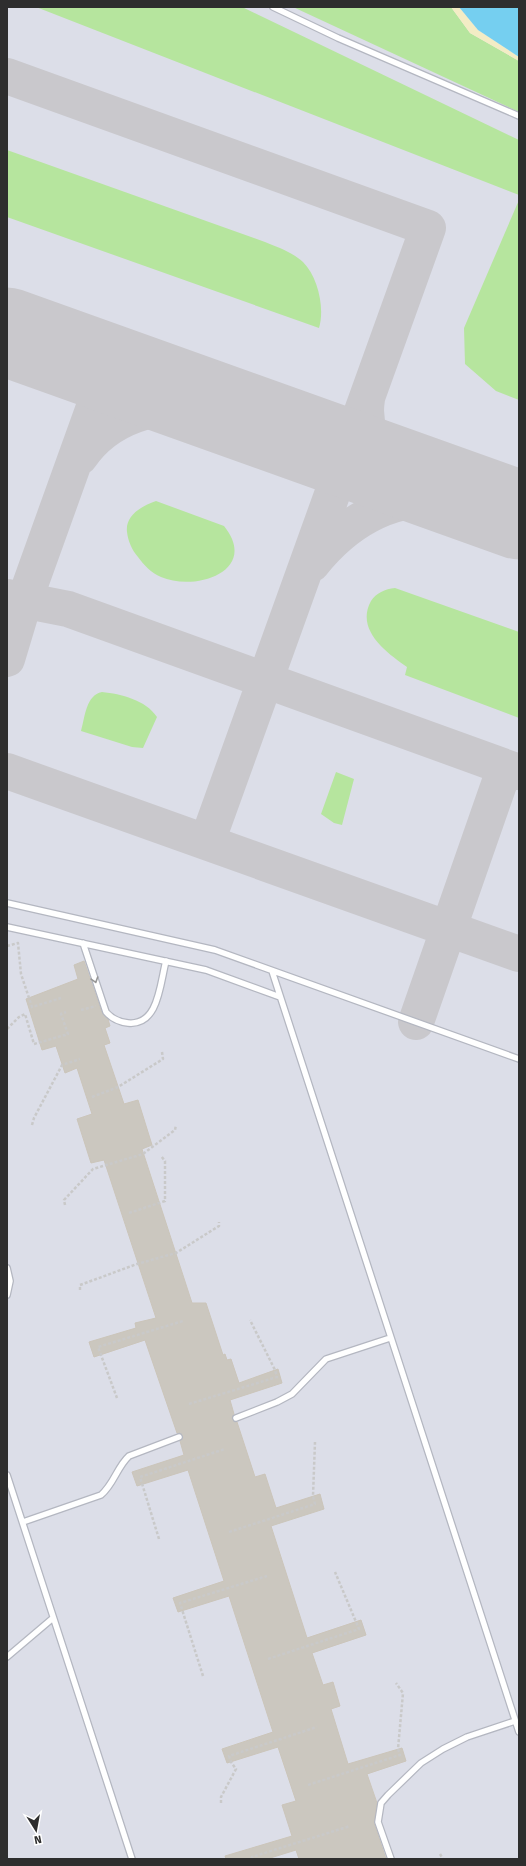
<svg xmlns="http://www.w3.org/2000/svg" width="526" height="1866" viewBox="0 0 526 1866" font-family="'Fira Sans',sans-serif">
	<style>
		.airport { fill: #dcdee8 }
		.green { fill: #b6e59e }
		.sand { fill: #f3ecc5 }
		.water { fill: #75cff0 }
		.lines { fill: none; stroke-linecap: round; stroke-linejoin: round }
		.taxiway { stroke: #c9c8cc; stroke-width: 36 }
		.runway { stroke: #c9c8cc; stroke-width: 89 }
		.building { fill: #cbc7bf; stroke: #cbc5ba }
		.service-casing { stroke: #b4b7c1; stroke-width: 8 }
		.path { stroke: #c9c9c9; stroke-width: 2.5; stroke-dasharray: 3 2; stroke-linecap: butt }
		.service { stroke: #fff; stroke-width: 5.5 }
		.oneway { stroke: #969696 }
	</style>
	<rect width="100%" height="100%" fill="#efe9e1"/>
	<path class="airport" d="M7,7h300l212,99v1753h-512z"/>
	<path class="green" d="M36,7h206l277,133v55z
		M293,7h158l19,26 49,28v51z
		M7,150l258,92c12,5 27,10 38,20 15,15 22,46 16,66l-312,-111z
		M519,200v200l-23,-9 -31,-27 -1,-36z
		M156,501l68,25c36,45 -29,66 -63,51 -10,-4 -17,-12 -23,-20 -6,-7 -10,-16 -11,-25 -2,-17 15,-26 29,-31z
		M395,588l124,44v86l-114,-43 2,-8c-20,-14 -52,-37 -36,-66 5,-8 14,-12 24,-13z
		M102,692c19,2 44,8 55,25l-14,31 -11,-1 -51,-16c4,-14 5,-36 21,-39z
		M336,772l18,7 -12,46 -8,-2 -13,-9z"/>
	<path class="sand" d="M451,7h8l19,23 41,27v4l-49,-28z"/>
	<path class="water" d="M459,7h60v50l-41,-27z"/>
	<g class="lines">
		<path class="taxiway" d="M7,76l421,152 -221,614
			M367,399c-4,24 5,50 25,65 12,9 28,15 42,21
			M80,457c29,-43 76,-51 124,-54
			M312,564c40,-50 92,-75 157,-62 17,3 33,9 50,14
			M7,597l61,12 451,163
			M7,659l18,-60 83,-231
			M7,771l512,183
			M416,1022l89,-255"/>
		<path class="runway" d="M7,332l512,183"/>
	</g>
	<path class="building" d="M84,961l18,52 6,6 2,7 -5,2 5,15 -6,2 20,59 14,-4 14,45 -10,4 50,154h14l17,52 2,-1 2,6 4,-1 8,24 39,-14 4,14 -52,17 4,14 -2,5 5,3 18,55 10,-3 11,34 44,-14 4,15 -53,17 36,112 54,-18 5,15 -54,18 11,32 10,-3 7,24 -9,3 17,55 54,-16 4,13 -39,13 10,29 -3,20 12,36h-87l-3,-9 -29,9h-41l-1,-3 67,-20 -10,-31 14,-4 -18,-54 -51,16 -5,-14 51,-17 -44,-136 -51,16 -5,-14 51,-17 -36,-111 -51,16 -5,-14 52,-17 -4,-14 3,-5 -6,-3 -32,-93 -51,17 -5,-15 47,-14 -1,-5 21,-5 -52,-158 -13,3 -14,-44 15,-5 -15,-46 -12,5 -9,-27 -14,4 -16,-51 52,-20 -4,-14z"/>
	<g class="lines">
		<g class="service-casing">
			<path id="service" d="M273,7l65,31 181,78
				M7,903l208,47 304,109
				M7,927l199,43 74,27
				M83,943l23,69c6,7 13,10 22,11 31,3 32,-40 38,-62
				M272,971l247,761
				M7,1268l3,13 -3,14
				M236,1418l41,-16 15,-8 34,-35 64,-21
				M7,1475l125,384
				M23,1522l78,-27c13,-11 16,-28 28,-39l50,-19
				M7,1657l46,-39
				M391,1859l-13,-37 3,-19 7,-8 33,-32 22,-14 24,-12 48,-16"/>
		</g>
		<path class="path" d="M7,946l11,-3 3,31 11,33 29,-9
			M81,1010l15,-4
			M7,1029l12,-12 6,-3 9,30 34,-10 -7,-20 5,-2
			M92,1097l26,-10 45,-28 -1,-7
			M32,1125l2,-7 28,-53 18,-6
			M65,1205l-1,-5 29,-31 50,-15 32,-24 1,-5
			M129,1213l36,-12v-40l-4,-5
			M80,1290v-5l57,-21 39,-11 43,-27v-4
			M117,1398l-19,-51 85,-26
			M189,1404l88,-27 -2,-7 -25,-50
			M229,1532l86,-28 -2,-8 2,-54
			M159,1539l-19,-62 85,-28
			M268,1659l91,-30 -24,-57
			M203,1676l-23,-73 87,-27
			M308,1785l92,-30 -2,-6 5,-56 -7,-10
			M221,1803v-6l15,-28 -5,-7 -2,-6 88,-29
			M440,1854l3,5
			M252,1859v-2l98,-31"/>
		<use href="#service" class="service"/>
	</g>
	<defs><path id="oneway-chevron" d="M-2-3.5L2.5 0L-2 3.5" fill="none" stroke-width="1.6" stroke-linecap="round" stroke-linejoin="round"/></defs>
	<use class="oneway" href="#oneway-chevron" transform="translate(95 980) rotate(72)"/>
	<rect width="526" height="1866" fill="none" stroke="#2e2e2e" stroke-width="16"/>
	<g transform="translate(36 1830) rotate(169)" stroke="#ffffff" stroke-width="3" paint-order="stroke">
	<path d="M0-3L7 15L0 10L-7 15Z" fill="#2e2e2e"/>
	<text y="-6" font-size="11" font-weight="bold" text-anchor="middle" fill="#2e2e2e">N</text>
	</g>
</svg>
